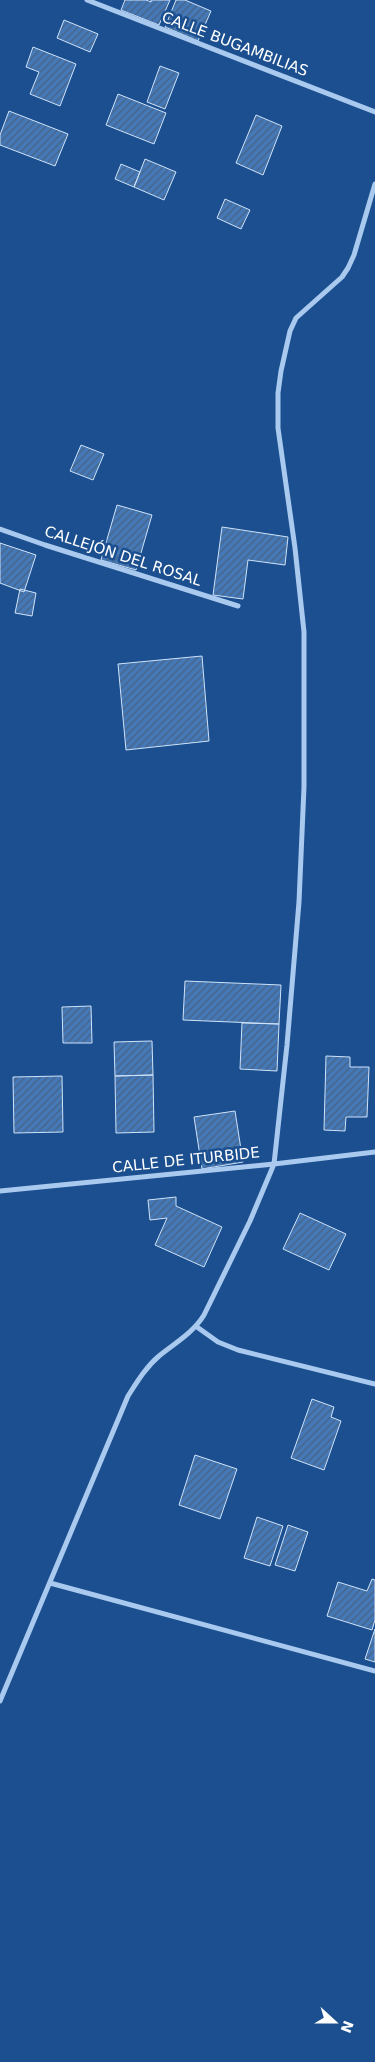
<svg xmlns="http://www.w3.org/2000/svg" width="375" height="2062" viewBox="0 0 375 2062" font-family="'DejaVu Sans',sans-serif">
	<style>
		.building { fill: url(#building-hatch); stroke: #cfe3fa }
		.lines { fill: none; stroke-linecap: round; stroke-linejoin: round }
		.minor { stroke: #a9c9ee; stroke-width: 5 }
		.labels { text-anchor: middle; stroke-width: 5; stroke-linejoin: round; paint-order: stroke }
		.street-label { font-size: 15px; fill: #fff; stroke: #1b4f8f }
	</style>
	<defs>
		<pattern id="building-hatch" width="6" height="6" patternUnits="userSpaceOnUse" patternTransform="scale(1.25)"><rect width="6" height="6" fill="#4478b7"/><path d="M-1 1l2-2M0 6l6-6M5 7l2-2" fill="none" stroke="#486282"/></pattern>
	</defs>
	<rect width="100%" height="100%" fill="#1b4f8f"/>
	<path class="building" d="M125,0h21l5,2v-2h19l-11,25 -38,-15z
		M176,0h9l26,11 -13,30 -33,-14z
		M64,20l34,14 -8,18 -33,-14z
		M33,47l43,17 -16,42 -30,-12 9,-22 -13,-5z
		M160,66l19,7 -14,36 -18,-7z
		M118,94l48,19 -12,31 -48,-19z
		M9,111l59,23 -13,32 -55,-21v-10z
		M256,115l26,11 -19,49 -27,-12z
		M145,159l31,13 -12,28 -30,-13z
		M121,164l19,8 -6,15 -19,-8z
		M225,199l25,11 -9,19 -24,-11z
		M81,445l23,9 -11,26 -23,-9z
		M117,505l35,10 -16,55 -35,-10z
		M222,527l66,10 -3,28 -37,-5 -5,39 -30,-4z
		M0,543l36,12 -12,37 -24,-9z
		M20,589l16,4 -4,23 -17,-3z
		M202,656l7,85 -83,9 -8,-86z
		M185,981l96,4 -2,39 -96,-4z
		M91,1006l1,37h-29l-1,-36z
		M242,1023l37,1 -2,47 -37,-2z
		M152,1041l1,34 -38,1 -1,-34z
		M326,1056l24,1v10h19l-2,50h-21l-1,14 -21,-1z
		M153,1075l1,57 -38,1 -1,-57z
		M62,1076l1,56 -49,1 -1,-56z
		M235,1111l8,51 -41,7 -8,-52z
		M176,1197v9l46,21 -18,40 -49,-22 12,-27 -17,2 -2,-20z
		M300,1213l46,21 -17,36 -46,-21z
		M312,1399l22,8 -3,10 10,4 -17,49 -33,-12z
		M195,1455l42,14 -17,50 -41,-14z
		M257,1517l26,9 -13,40 -26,-8z
		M288,1525l20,7 -13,39 -20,-6z
		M372,1579l3,1v40l-3,10 -45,-14 11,-34 29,9z
		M375,1629v33l-10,-3z"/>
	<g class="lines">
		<path class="minor" d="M87,0l288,112
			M0,529l45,16 193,61
			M0,1191l274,-27 101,-12
			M197,1327l21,15 20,8 137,34
			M50,1583l325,88
			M0,1701l128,-305c9,-14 18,-29 31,-40 16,-13 34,-23 45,-41l46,-94 24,-57 13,-119 12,-143 5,-115v-155l-9,-84 -17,-120v-35l3,-22 9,-40 6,-13 46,-41 6,-9 6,-13 21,-71"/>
	</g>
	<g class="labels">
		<g class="street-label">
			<text transform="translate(235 44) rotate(21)" y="5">CALLE BUGAMBILIAS</text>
			<text transform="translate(123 556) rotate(18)" y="5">CALLEJÓN DEL ROSAL</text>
			<text transform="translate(186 1160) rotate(-6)" y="5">CALLE DE ITURBIDE</text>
		</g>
	</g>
	<g transform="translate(335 2022) rotate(111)" stroke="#1b4f8f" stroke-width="4" paint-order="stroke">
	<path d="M0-4L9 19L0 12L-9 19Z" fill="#ffffff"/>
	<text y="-8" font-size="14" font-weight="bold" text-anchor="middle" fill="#ffffff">N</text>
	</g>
</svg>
